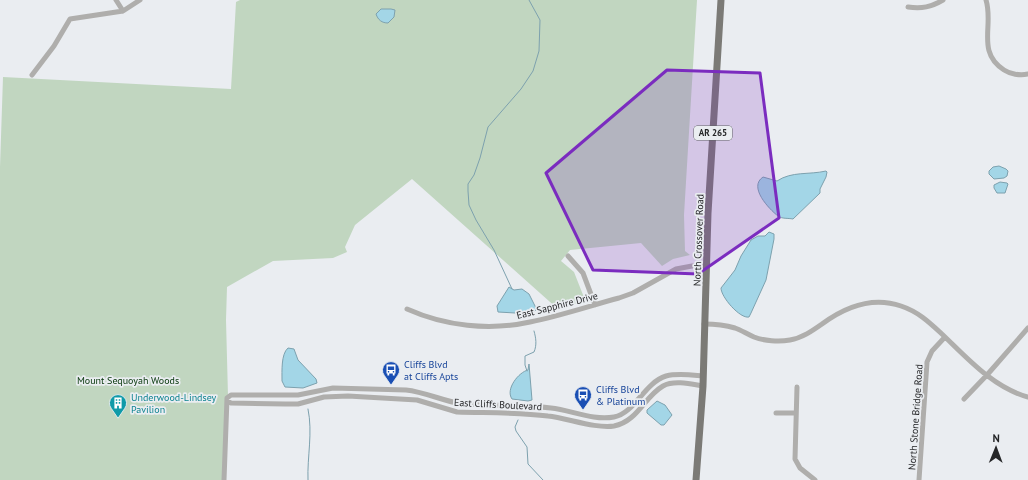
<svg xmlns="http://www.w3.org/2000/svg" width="1028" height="480" viewBox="0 0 1028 480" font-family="'PT Sans',sans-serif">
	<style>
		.green { fill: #c1d6c0 }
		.water { fill: #a3d6e7; stroke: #7da1ae }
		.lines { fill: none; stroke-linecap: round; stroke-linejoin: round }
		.stream { stroke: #7da1ae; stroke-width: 1 }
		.minor { stroke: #afaeac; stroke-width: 5 }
		.major { stroke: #7b7a76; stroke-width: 7 }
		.marked { fill: #7b2cbf; fill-opacity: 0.2; stroke: #7b2cbf; stroke-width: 3; stroke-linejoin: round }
		.labels { text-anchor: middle; stroke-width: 3.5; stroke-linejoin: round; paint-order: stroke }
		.shield { fill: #eaedf1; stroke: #606264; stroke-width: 1 }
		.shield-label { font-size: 9px; font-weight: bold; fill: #252628 }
		.street-label { font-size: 10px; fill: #252628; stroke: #eaedf1 }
		.transit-label { font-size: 10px; fill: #164399; stroke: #eaedf1; text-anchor: start }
		.park-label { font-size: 10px; fill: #043508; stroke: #eaedf1 }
		.culture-label { font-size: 10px; fill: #0d838f; stroke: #eaedf1; text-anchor: start }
	</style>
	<rect width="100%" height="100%" fill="#eaedf1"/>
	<path class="green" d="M240,0h457l-13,215 1,36 5,4 -17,4 -11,7 -21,-23 -71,7 -9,11 13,11 11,28 -26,10 -147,-131 -57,46 -10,22 2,5 -14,6 -60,3 -46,26 -1,33 2,76 -4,84h-224v-313l3,-90 228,12 5,-87z"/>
	<path class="water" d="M381,9h10l4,1 -1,7 -6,6c-6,0 -10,-3 -12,-9z
		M999,166l7,3 2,2 -1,5 -3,2 -10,1 -5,-5v-3l4,-4z
		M826,171l1,1 -1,5 -6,12v4l-27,26c-5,-1 -11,0 -15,-3 -9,-7 -30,-29 -15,-39l14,4c15,-10 32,-6 49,-10z
		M1000,182l7,1 1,1 -3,9h-8l-3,-5v-3z
		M769,232l5,2v5l-8,41 -15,33 -2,4c-9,2 -28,-20 -28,-29l14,-18 6,-14 10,-16 7,-4h7z
		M509,287l5,3 8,-1 7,5 7,14v2l-4,4 -34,-2 -1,-6z
		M288,348l6,1 4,11 18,19 1,4 -14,5 -18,-1 -3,-6c0,-10 -1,-27 6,-33z
		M529,364l3,36 -4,1 -16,-2c-7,-10 7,-27 16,-29z
		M657,401l8,4 7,10 -8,10h-3l-14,-12v-3z"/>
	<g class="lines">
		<path class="stream" d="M512,289l-18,-39 -18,-30 -7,-15 -1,-14v-7l6,-9 6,-17 8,-31 33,-38 12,-18 6,-20 1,-31 -11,-20
			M527,371l-2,-6v-9l9,-4c3,-7 2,-14 0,-21
			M518,420l-3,7 1,4 11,16 1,17 15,16
			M308,480c-1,-23 5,-47 0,-71"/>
		<path class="minor" d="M116,0l7,11
			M986,0c8,25 -10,52 18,70 6,4 16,6 24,4
			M908,7c14,2 23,0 35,-7
			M32,75l22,-29 16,-27 53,-8 17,-11
			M568,256l15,17 12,32
			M407,309c38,17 82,22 123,13 30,-6 59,-16 89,-24l14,-5 43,-24 16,-3h14
			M704,324c10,0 21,1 31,4 6,2 12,6 19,9 10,4 25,5 36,3 12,-2 22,-9 32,-16 23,-17 50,-28 79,-18 18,6 29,17 42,29 25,24 51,53 85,62
			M797,387l-2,72 5,9 15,12
			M964,399l23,-24 41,-47
			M227,401l4,2 54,1h13l26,-7 24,-1 69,4 40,12c30,1 61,0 91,4 19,2 48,13 66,10 24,-5 30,-29 49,-40 11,-6 28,-2 40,0
			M776,413h20
			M224,480l3,-82 4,-3h67l35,-7 73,2c19,2 37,11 56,14 29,1 59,1 89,4 20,2 42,13 63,9 21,-4 30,-34 52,-41 12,-3 25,-1 37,0
			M919,480l8,-118 5,-11 13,-14"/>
		<path class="major" d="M696,480l7,-94 5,-173 13,-213"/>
	</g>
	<path class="marked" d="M667,70l93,3 19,145 -81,56 -105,-4 -47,-97z"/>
	<defs>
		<g id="bus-pin" transform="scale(0.9)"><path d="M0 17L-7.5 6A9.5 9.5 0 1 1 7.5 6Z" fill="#1a4fb4" stroke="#eaedf1"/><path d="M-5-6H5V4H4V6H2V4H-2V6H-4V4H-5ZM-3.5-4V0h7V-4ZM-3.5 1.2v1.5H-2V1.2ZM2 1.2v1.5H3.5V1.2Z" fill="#fff"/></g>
		<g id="building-pin" transform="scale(0.9)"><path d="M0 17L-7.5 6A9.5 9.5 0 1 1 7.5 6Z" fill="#0f9aa8" stroke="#eaedf1"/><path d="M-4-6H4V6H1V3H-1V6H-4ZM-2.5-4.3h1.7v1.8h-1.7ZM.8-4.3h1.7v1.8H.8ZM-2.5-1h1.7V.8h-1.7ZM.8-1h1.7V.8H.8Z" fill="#fff"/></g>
	</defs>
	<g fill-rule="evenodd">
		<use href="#bus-pin" x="391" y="370"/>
		<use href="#bus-pin" x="583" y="395"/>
		<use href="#building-pin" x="118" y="403"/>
	</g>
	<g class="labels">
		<rect class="shield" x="694" y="126" width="38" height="14" rx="3"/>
		<g class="shield-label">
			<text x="713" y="136">AR 265</text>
		</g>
		<g class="street-label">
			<text transform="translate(698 240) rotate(-88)" y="4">North Crossover Road</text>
			<text transform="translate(557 305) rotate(-14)" y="4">East Sapphire Drive</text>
			<text transform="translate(498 404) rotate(3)" y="4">East Cliffs Boulevard</text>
			<text transform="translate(915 417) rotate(-86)" y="4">North Stone Bridge Road</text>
		</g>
		<g class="transit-label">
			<text x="404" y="368">Cliffs Blvd<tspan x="404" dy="12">at Cliffs Apts</tspan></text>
			<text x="596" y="393">Cliffs Blvd<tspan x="596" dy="12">&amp; Platinum</tspan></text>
		</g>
		<g class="park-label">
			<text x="128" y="384">Mount Sequoyah Woods</text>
		</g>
		<g class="culture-label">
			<text x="131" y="401">Underwood-Lindsey<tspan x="131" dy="12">Pavilion</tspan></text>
		</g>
	</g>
	<g transform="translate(996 448) rotate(1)" stroke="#eaedf1" stroke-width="3" paint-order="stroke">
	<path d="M0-3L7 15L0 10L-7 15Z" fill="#252628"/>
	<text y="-6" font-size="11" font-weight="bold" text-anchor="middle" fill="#252628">N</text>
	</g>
</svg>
